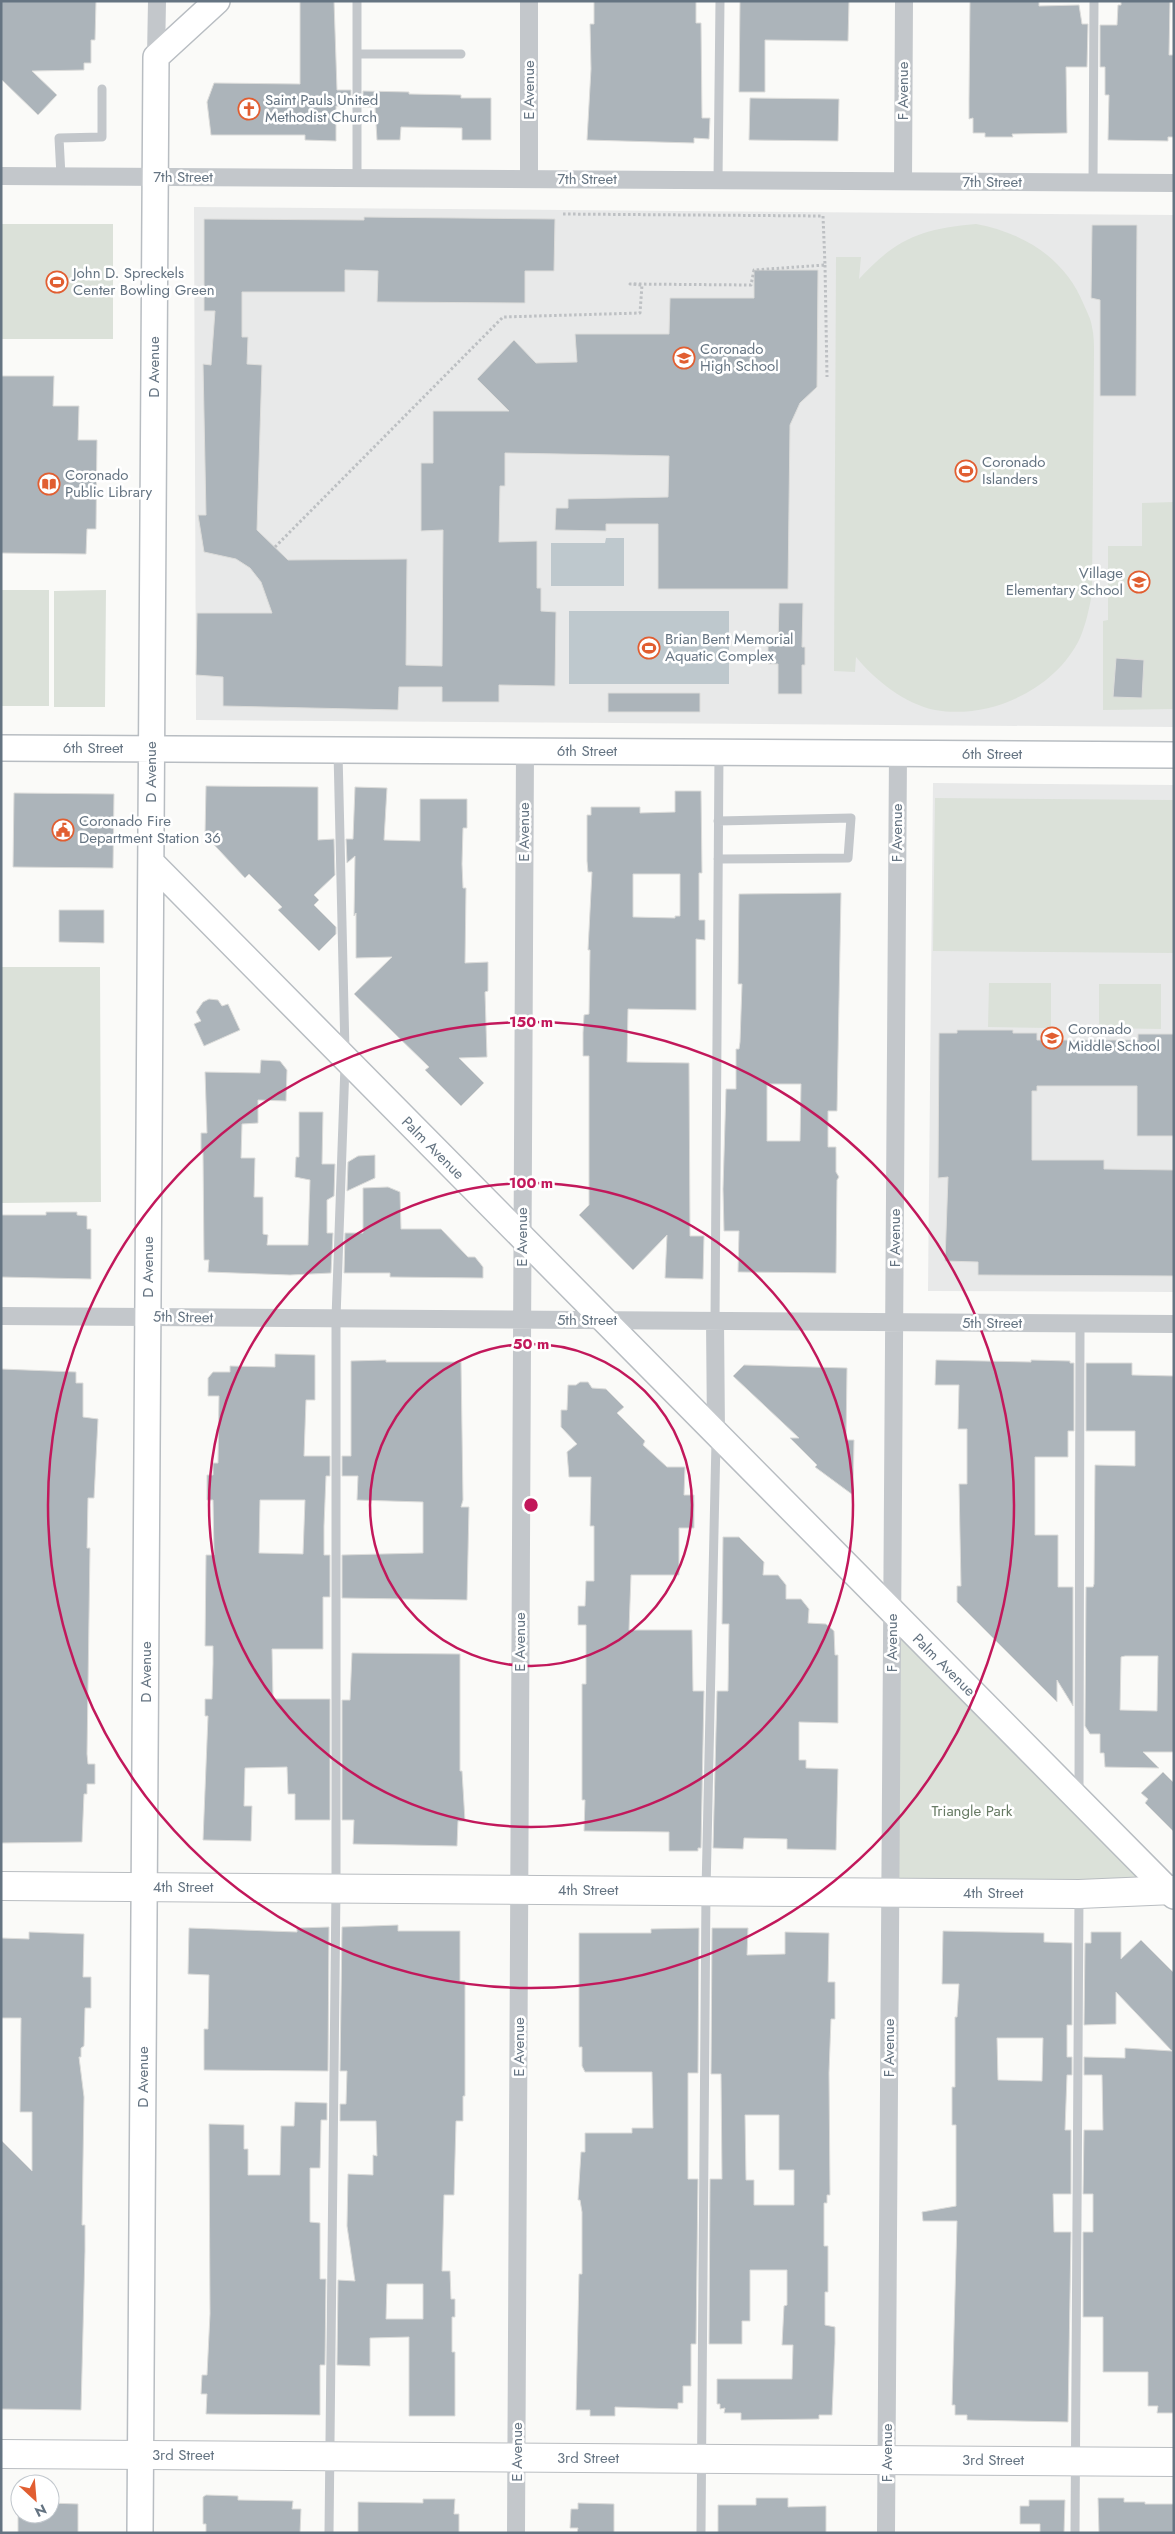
<svg xmlns="http://www.w3.org/2000/svg" width="1175" height="2534" viewBox="0 0 1175 2534" font-family="Jost,sans-serif">
	<style>
		.built { fill: #e8e9e9 }
		.green { fill: #dbe1d9 }
		.water { fill: #bec8cd }
		.building { fill: #acb4ba; stroke: #dcdcda; fill-rule: evenodd }
		.lines { fill: none; stroke-linecap: round; stroke-linejoin: round }
		.secondary-casing { stroke: #b8bdc2; stroke-width: 28 }
		.primary-casing { stroke: #b9bdc1; stroke-width: 30 }
		.path { stroke: #bdc0c3; stroke-width: 3; stroke-dasharray: 2.5 2.5; stroke-linecap: butt }
		.lane { stroke: #c3c7cb; stroke-width: 9 }
		.street { stroke: #c3c7cb; stroke-width: 18 }
		.secondary { stroke: #fff; stroke-width: 25 }
		.primary { stroke: #fff; stroke-width: 28 }
		.ring { fill: none; stroke: #c2185b; stroke-width: 2.5 }
		.labels { text-anchor: middle; stroke-width: 5; stroke-linejoin: round; paint-order: stroke }
		.street-label { font-size: 15px; fill: #657482; stroke: #fff }
		.poi-label { font-size: 15px; fill: #657482; stroke: #fff; text-anchor: start }
		.park-label { font-size: 15px; fill: #677a64; stroke: #fff }
		.centre { fill: #c2185b; stroke: #fff; stroke-width: 2.5 }
		.ring-label { font-size: 15px; text-anchor: middle; font-weight: bold; fill: #c2185b; stroke: #fff; stroke-width: 5; stroke-linejoin: round; paint-order: stroke }
	</style>
	<rect width="100%" height="100%" fill="#fafaf8"/>
	<path class="built" d="M194,207l980,8v512l-978,-7z
		M933,783l241,2v507l-246,-1z"/>
	<path class="green" d="M1,224h112v115h-112z
		M976,224c48,9 89,34 108,81 3,7 7,14 8,22 2,8 2,18 2,26l-2,241c-3,15 -6,30 -12,44 -24,51 -90,82 -145,72 -30,-6 -60,-30 -79,-53l-1,15 -21,-1 2,-414h25l-2,22c38,-41 62,-50 117,-55z
		M1174,502v207l-71,1v-89l5,-1v-74h34v-43z
		M1,590h48v116h-48z
		M106,590l-1,117h-51v-116z
		M935,798l239,2v153l-241,-2z
		M1,967h99l1,235 -100,1z
		M989,983h62v45l-63,-1z
		M1099,984h62v45l-62,-1z
		M892,1617l271,275 -270,-2z"/>
	<path class="water" d="M606,538h18v48h-73v-43h54z
		M569,611h160v73h-160z"/>
	<path class="building" d="M1,1h95l-1,39h-4v23h-7v7l-52,1 25,24 -19,20 -37,-36z
		M300,1h34l3,89h14v16h-15v35l-31,-1v-5h-94l-4,-33 7,-19 86,1z
		M594,1h102v22h5l1,95h8l-1,21 -15,-1v5l-107,-3 4,-71 -1,-45h4z
		M740,1h109l-1,40 -83,-1v52h-26z
		M970,1h69v5l40,-1 3,19h6l-1,43h-21l1,66 -55,1 1,3h-28v-4h-12v-15l-4,1v-19z
		M1121,1h49l-1,54h5v82h-6v4l-60,-1 1,-45h-4v-28h-5v-42h17l1,-20h3z
		M363,91l46,1v2l52,1v3h30v42h-29v-12l-61,-1 -1,13h-23l-2,-33h-12z
		M750,98l89,1 -1,42 -89,-1z
		M364,217l191,2 -1,52h-29v32l-148,-1 1,-31 -33,-1v22h-103v45h6l-1,27 15,1 -5,165 31,30 119,-1 -1,106 36,1 1,-136 -22,1v-68h12v-52h76l-32,-32 37,-39 22,23 41,-1 -2,-28h94l1,-36h84v-28h64l-1,117 -17,16 -10,22 -2,164h-130v-65h-52v7l-51,-1 1,-22h12v-9l100,-2 1,-41 -164,-3v33h-5l-1,56 38,-1v47h4v23l15,1 -1,74 -56,-1v17h-57v-15h-43l-1,23 -175,-4v-29l-27,-2 1,-62h75l-11,-31 -11,-14 -14,-9 -32,-7 -6,-37h8l-3,-151 8,1 4,-54h-11v-92l160,1z
		M1092,225h45l-1,171h-36v-96l-9,-2z
		M1,376h53l-1,30h26l-1,34h19l-1,89h-9l-1,25 -85,-1z
		M779,603h24l-1,44h3v18h-3v29h-24v-30h-10v-20h10z
		M1116,658l28,2 -2,38 -29,-1z
		M608,693h92v19h-92z
		M206,786l112,1v53l16,-1 1,36 -21,20 5,5 -5,5 22,22v7l-17,17 -41,-41 4,-3 -33,-33 -4,4 -40,-43z
		M355,787l32,1 -3,52 36,1v-42h47v29h-4l-1,36 1,24h3l-1,75 23,-1v29l-3,1 2,65 -28,1 25,25 -23,23 -36,-36 4,-3 -75,-73 38,-37 -36,1v-45l-2,3 1,-60 -8,7 -1,-24h7z
		M675,791h26l1,82h-3v47h6v20l-9,-1v71l-68,-1 -1,53 62,1 1,173h14l-1,43 -38,-1 2,-43 -34,35 -54,-55 10,-10v-149h-6v-23l1,-18 5,-1 1,-64h-2l4,-78h-4l-1,-11v-46h4v-8h49v6l35,-1zM633,874h47v42h-5v2l-42,-1z
		M14,793l100,1 -1,74 -100,-1z
		M841,893l-4,218h-9v36h8v25l3,5 -2,3 -1,93 -98,-1 1,-41h-15l-1,-42 3,-100h10v-40h3l1,-7 2,-58h-4l1,-90zM767,1084h34l-1,57h-33z
		M59,910h45v33l-45,-1z
		M209,999l9,1 4,6 6,-2 12,26 -36,16 -10,-22 7,-3 -5,-9 7,-10z
		M957,1030h56v3h24v7h101v-6h36v102h-37v-50h-100v5h-5v69h72v9l70,1v106l-196,-1v-13l-33,-1 3,-84 -10,1 1,-145h18z
		M261,1060l19,1 7,9 -1,31 -28,-1v23l-16,1 -1,34h14l-1,39h9v37l5,1 -1,10h41l2,-65 -15,-3 1,-20h3v-45h24l-1,52h13l-1,32 -7,4v33h6l-2,40 -41,2 -82,-3 1,-12h-5l-1,-108h-2v-19h6l-2,-61 55,1z
		M375,1155v23l-28,13 1,-29 10,-6z
		M388,1187l12,5 1,37h40l27,28h7l8,10v11l-93,-1v-4h-46l1,-40h18v-45z
		M46,1212h31v3l10,1v13h4v50l-90,-2v-62h45z
		M275,1354l40,1v45h-9l-2,56h26v20h-4l-2,50v29h6v42h-7v52h-51l1,50h57v121h-35v-26h-7l-1,-27 -42,1 -1,38h8l-1,35 -48,-1 5,-124h-3v-17h7l1,-35v-18h-8l1,-91h8l-1,-55h-6v-25h6v-12h5l1,-67h-11v-18l5,-6h17v-6l45,1zM260,1500h45l-2,54 -44,-1z
		M386,1360v2h75l2,138 -2,7h8l-2,93 -125,-2v-43l81,-2v-51l-66,-2 1,-24h-16v-20h9v-95z
		M936,1360l95,2v-2l39,1v2h4v68h-6v26h-33v78h23v52h15v119l-16,-26v22l-100,-100v-16h4l-2,-102h8v-55h-9l1,-44h-24z
		M1086,1363h46v12l42,1v376h-31l16,16 -54,-1 -1,-14h-4v-19h-10l-5,-8 1,-139h7l1,-3 1,-119 40,1v-35h-49zM1125,1656h33l-1,55 -37,-1 1,-53z
		M744,1365l103,3 -1,72h8l-1,55 -38,-28 2,-2 -27,-27h9l-66,-62z
		M1,1369l75,3v11h7v34l15,2 -4,79h-6l-1,50h3l-3,206 1,10h7v20h-8v10h-3l-2,48 -81,1z
		M580,1382h8l4,6 14,1 18,18 -7,6 28,28 -2,4 24,22h18l-1,28h10v33h-15v47h-48l-2,55h63l1,61h11l-3,157h-3v3h-29v-19l-85,-1 1,-31h-3v-116h4v-59h-8v-19h7l1,-25h8v-55h-4l1,-49h-22l-2,-25 10,-8 -16,-17v-17h6l1,-25h8z
		M723,1537h16l25,25 -1,13h15l8,10v14h15l8,10 -1,14 18,1 8,7 1,24h3v68l-39,-1v38h7v8l32,1 -2,81 -49,-1v-10l-43,-1 -1,11 -30,-1 4,-157h11l1,-67h-7z
		M352,1653l108,1v117h2l3,50h-7l-1,25 -104,-2 1,-24h-12v-120h8z
		M1163,1772l11,11v49l-29,-29 3,-4 -7,-6z
		M398,1925v6h62v50h5v115h-2v25h-7l-2,74h-10l-2,76h8l1,28h4v18h-3v35h3v64h-46v-79l-39,1v28l-33,-1 1,-85 17,1 -8,-55 1,-52 25,1v-20l4,1 -1,-35h-36v-17h6l1,-33h-7l2,-144zM387,2284h36v35h-37z
		M329,1927l-1,144 -124,-1v-41h4l1,-54 -21,-1 1,-46 108,4v-4z
		M699,1928l-1,145h-10v106h10l-2,165h-5v42h-8v17h-5v6l-63,-2v9h-25v-6h-14l3,-136h3v-62l-2,-12h-2l3,-48h4v-19h47v-5h21l-1,-56h-67l-3,-6v-19h-3v-114h72v-4z
		M712,1928h36l-1,27 38,-1v-22l44,1 -1,49h7v37h-4l-2,54 1,122h-3v8h-3v43h4v46h-3v33l10,2v16l-3,72h-13v4l-78,1v-7h-17l1,-5 -5,1v-5h-3v-25h75l1,-34h-11l2,-39 3,-1v-35h-37v51h-8v23h-33l1,-165h12l-1,-105h-10zM745,2115h34v55h15v35h-40v-25h-8z
		M943,1931l101,2v9l28,1v82h-5v32h5v18h-5l-2,55h6v64h-18l1,38h17l-3,190 -101,-2v-5h-12v-10h-3l5,-184h-34l-1,-9 34,-6v-81h-4v-38h3v-70h2l2,-33h-17zM997,2038h46l-1,43 -44,-1z
		M29,1932l55,2 -1,43h8v31h-6l-1,38 -3,2v9h-2l5,40 -2,128h3v26l-4,159 -80,-1v-269l31,31v-59h-12l1,-94h-20v-80l28,1z
		M1091,1932h30v27l20,-19 33,33v440h-17l1,-7h-10v-34h-45v-55h-20v-85h10v-38h-10l1,-64h19l-1,-55h-18v-18l41,1v-10l47,3 -56,-59v32l-32,1 1,-82h6z
		M295,2102l32,1v17h-6l-1,48h-10v54l10,1v56h6l-1,86h-5v50l-114,-1 1,-20h-6l1,-19h5l3,-61 -1,-190 35,1v24h4v26h32l1,-49h13z
		M206,2495l32,1v4l55,1 -1,8h9l-1,24h-94v-9h-3v-27z
		M756,2498h32v9l38,-1v27h-108v-28h38z
		M1098,2498h26v4h21v2h29v29h-75z
		M423,2499h32l-1,15h5v19h-101v-31l65,1z
		M1029,2500h36l-1,33h-24v-9h-20v-18h9z
		M18,2503h2v11h30v-11l28,1v29h-60z
		M578,2503l36,1v29h-37l1,-5h-8l1,-19h7z"/>
	<g class="lines">
		<g class="secondary-casing">
			<path id="secondary" d="M1,748l1173,7
				M151,862l1023,1034
				M140,2533l16,-2476 61,-56"/>
		</g>
		<g class="primary-casing">
			<path id="primary" d="M1,1886l1078,8 95,-4
				M1,2454l1173,8"/>
		</g>
		<path class="path" d="M825,265l2,112
			M275,547l228,-230 137,-4 2,-28 -12,-1 121,1 3,-15 71,-5 -2,-49 -262,-2"/>
		<path class="lane" d="M357,1v177
			M357,54h104
			M61,176l-2,-38 43,-1v-48
			M718,180l2,-179
			M1093,182l1,-181
			M338,752l7,300
			M718,859l130,-1 3,-40 -133,3
			M715,1321l4,-568
			M1079,1793l1,-470
			M329,2533l7,-645v-570l9,-253
			M701,2533l5,-642 10,-450
			M1075,2533l4,-637"/>
		<path class="street" d="M529,1v178
			M156,57l1,-56
			M1,176l1173,7
			M903,181l1,-180
			M1,1316l1173,8
			M715,1321l1,112
			M516,2533l9,-1782
			M886,2533l12,-1780"/>
		<use href="#secondary" class="secondary"/>
		<use href="#primary" class="primary"/>
	</g>
	<g class="ring">
		<circle cx="531" cy="1505" r="161"/>
		<circle cx="531" cy="1505" r="322"/>
		<circle cx="531" cy="1505" r="483"/>
	</g>
	<defs>
		<g id="church-ring" transform="scale(1.125)"><circle r="9.5" fill="#fff" stroke="#e15e31" stroke-width="1.5"/><path d="M-1.2-6h2.4v3.5h3.3v2.4h-3.3V6h-2.4V-.1h-3.3v-2.4h3.3Z" fill="#e15e31"/></g>
		<g id="stadium-ring" transform="scale(1.125)"><circle r="9.5" fill="#fff" stroke="#e15e31" stroke-width="1.5"/><path d="M0-5a6.5 5 0 1 0 0 10a6.5 5 0 1 0 0-10ZM-3.5-1.8h7v3.6h-7Z" fill="#e15e31"/></g>
		<g id="school-ring" transform="scale(1.125)"><circle r="9.5" fill="#fff" stroke="#e15e31" stroke-width="1.5"/><path d="M0-5L7-2L0 1L-7-2ZM-4 1L0 2.5L4 1V4Q0 6-4 4Z" fill="#e15e31"/></g>
		<g id="library-ring" transform="scale(1.125)"><circle r="9.5" fill="#fff" stroke="#e15e31" stroke-width="1.5"/><path d="M-6-4Q-3-5.5-.7-3.5V5Q-3 3-6 4ZM6-4Q3-5.5 .7-3.5V5Q3 3 6 4Z" fill="#e15e31"/></g>
		<g id="civic-ring" transform="scale(1.125)"><circle r="9.5" fill="#fff" stroke="#e15e31" stroke-width="1.5"/><path d="M-.6-6.5H3V-4.5H.6V-3L4-1V1h2V6H-6V1h2V-1L-.6-3ZM-1.2 2.5V6h2.4V2.5Z" fill="#e15e31"/></g>
	</defs>
	<g fill-rule="evenodd">
		<use href="#church-ring" x="249" y="109"/>
		<use href="#stadium-ring" x="57" y="282"/>
		<use href="#school-ring" x="684" y="358"/>
		<use href="#stadium-ring" x="966" y="471"/>
		<use href="#library-ring" x="49" y="484"/>
		<use href="#school-ring" x="1139" y="582"/>
		<use href="#stadium-ring" x="649" y="648"/>
		<use href="#civic-ring" x="63" y="830"/>
		<use href="#school-ring" x="1052" y="1038"/>
	</g>
	<g class="labels">
		<g class="street-label">
			<text transform="translate(529 90) rotate(-90)" y="5">E Avenue</text>
			<text transform="translate(903 91) rotate(-90)" y="5">F Avenue</text>
			<text x="183" y="182">7th Street</text>
			<text x="587" y="184">7th Street</text>
			<text x="992" y="187">7th Street</text>
			<text transform="translate(154 367) rotate(-90)" y="5">D Avenue</text>
			<text x="93" y="753">6th Street</text>
			<text x="587" y="756">6th Street</text>
			<text x="992" y="759">6th Street</text>
			<text transform="translate(151 772) rotate(-90)" y="5">D Avenue</text>
			<text transform="translate(524 832) rotate(-90)" y="5">E Avenue</text>
			<text transform="translate(897 833) rotate(-90)" y="5">F Avenue</text>
			<text transform="translate(433 1148) rotate(45)" y="5">Palm Avenue</text>
			<text transform="translate(522 1237) rotate(-90)" y="5">E Avenue</text>
			<text transform="translate(895 1238) rotate(-90)" y="5">F Avenue</text>
			<text transform="translate(148 1267) rotate(-90)" y="5">D Avenue</text>
			<text transform="translate(183 1317) rotate(1)" y="5">5th Street</text>
			<text x="587" y="1325">5th Street</text>
			<text x="992" y="1328">5th Street</text>
			<text transform="translate(520 1642) rotate(-90)" y="5">E Avenue</text>
			<text transform="translate(892 1643) rotate(-90)" y="5">F Avenue</text>
			<text transform="translate(944 1665) rotate(45)" y="5">Palm Avenue</text>
			<text transform="translate(146 1672) rotate(-90)" y="5">D Avenue</text>
			<text x="183" y="1892">4th Street</text>
			<text x="588" y="1895">4th Street</text>
			<text x="993" y="1898">4th Street</text>
			<text transform="translate(519 2047) rotate(-90)" y="5">E Avenue</text>
			<text transform="translate(889 2048) rotate(-90)" y="5">F Avenue</text>
			<text transform="translate(143 2077) rotate(-90)" y="5">D Avenue</text>
			<text transform="translate(517 2452) rotate(-90)" y="5">E Avenue</text>
			<text transform="translate(887 2453) rotate(-90)" y="5">F Avenue</text>
			<text x="183" y="2460">3rd Street</text>
			<text x="588" y="2463">3rd Street</text>
			<text x="993" y="2465">3rd Street</text>
		</g>
		<g class="poi-label">
			<text x="265" y="105">Saint Pauls United<tspan x="265" dy="17">Methodist Church</tspan></text>
			<text x="73" y="278">John D. Spreckels<tspan x="73" dy="17">Center Bowling Green</tspan></text>
			<text x="700" y="354">Coronado<tspan x="700" dy="17">High School</tspan></text>
			<text x="982" y="467">Coronado<tspan x="982" dy="17">Islanders</tspan></text>
			<text x="65" y="480">Coronado<tspan x="65" dy="17">Public Library</tspan></text>
			<text x="1123" y="578" text-anchor="end">Village<tspan x="1123" dy="17">Elementary School</tspan></text>
			<text x="665" y="644">Brian Bent Memorial<tspan x="665" dy="17">Aquatic Complex</tspan></text>
			<text x="79" y="826">Coronado Fire<tspan x="79" dy="17">Department Station 36</tspan></text>
			<text x="1068" y="1034">Coronado<tspan x="1068" dy="17">Middle School</tspan></text>
		</g>
		<g class="park-label">
			<text x="972" y="1816">Triangle Park</text>
		</g>
	</g>
	<circle cx="531" cy="1505" r="8" class="centre"/>
	<g class="ring-label">
		<text x="531" y="1027">150 m</text>
		<text x="531" y="1188">100 m</text>
		<text x="531" y="1349">50 m</text>
	</g>
	<rect width="1175" height="2534" fill="none" stroke="#657482" stroke-width="5"/>
	<g transform="translate(35 2499) rotate(154)"><circle r="24" fill="#ffffff" stroke="#c1c7cd"/>
	<path d="M0-4L9 19L0 12L-9 19Z" fill="#e15e31"/>
	<text y="-8" font-size="14" font-weight="bold" text-anchor="middle" fill="#657482">N</text>
	</g>
</svg>
